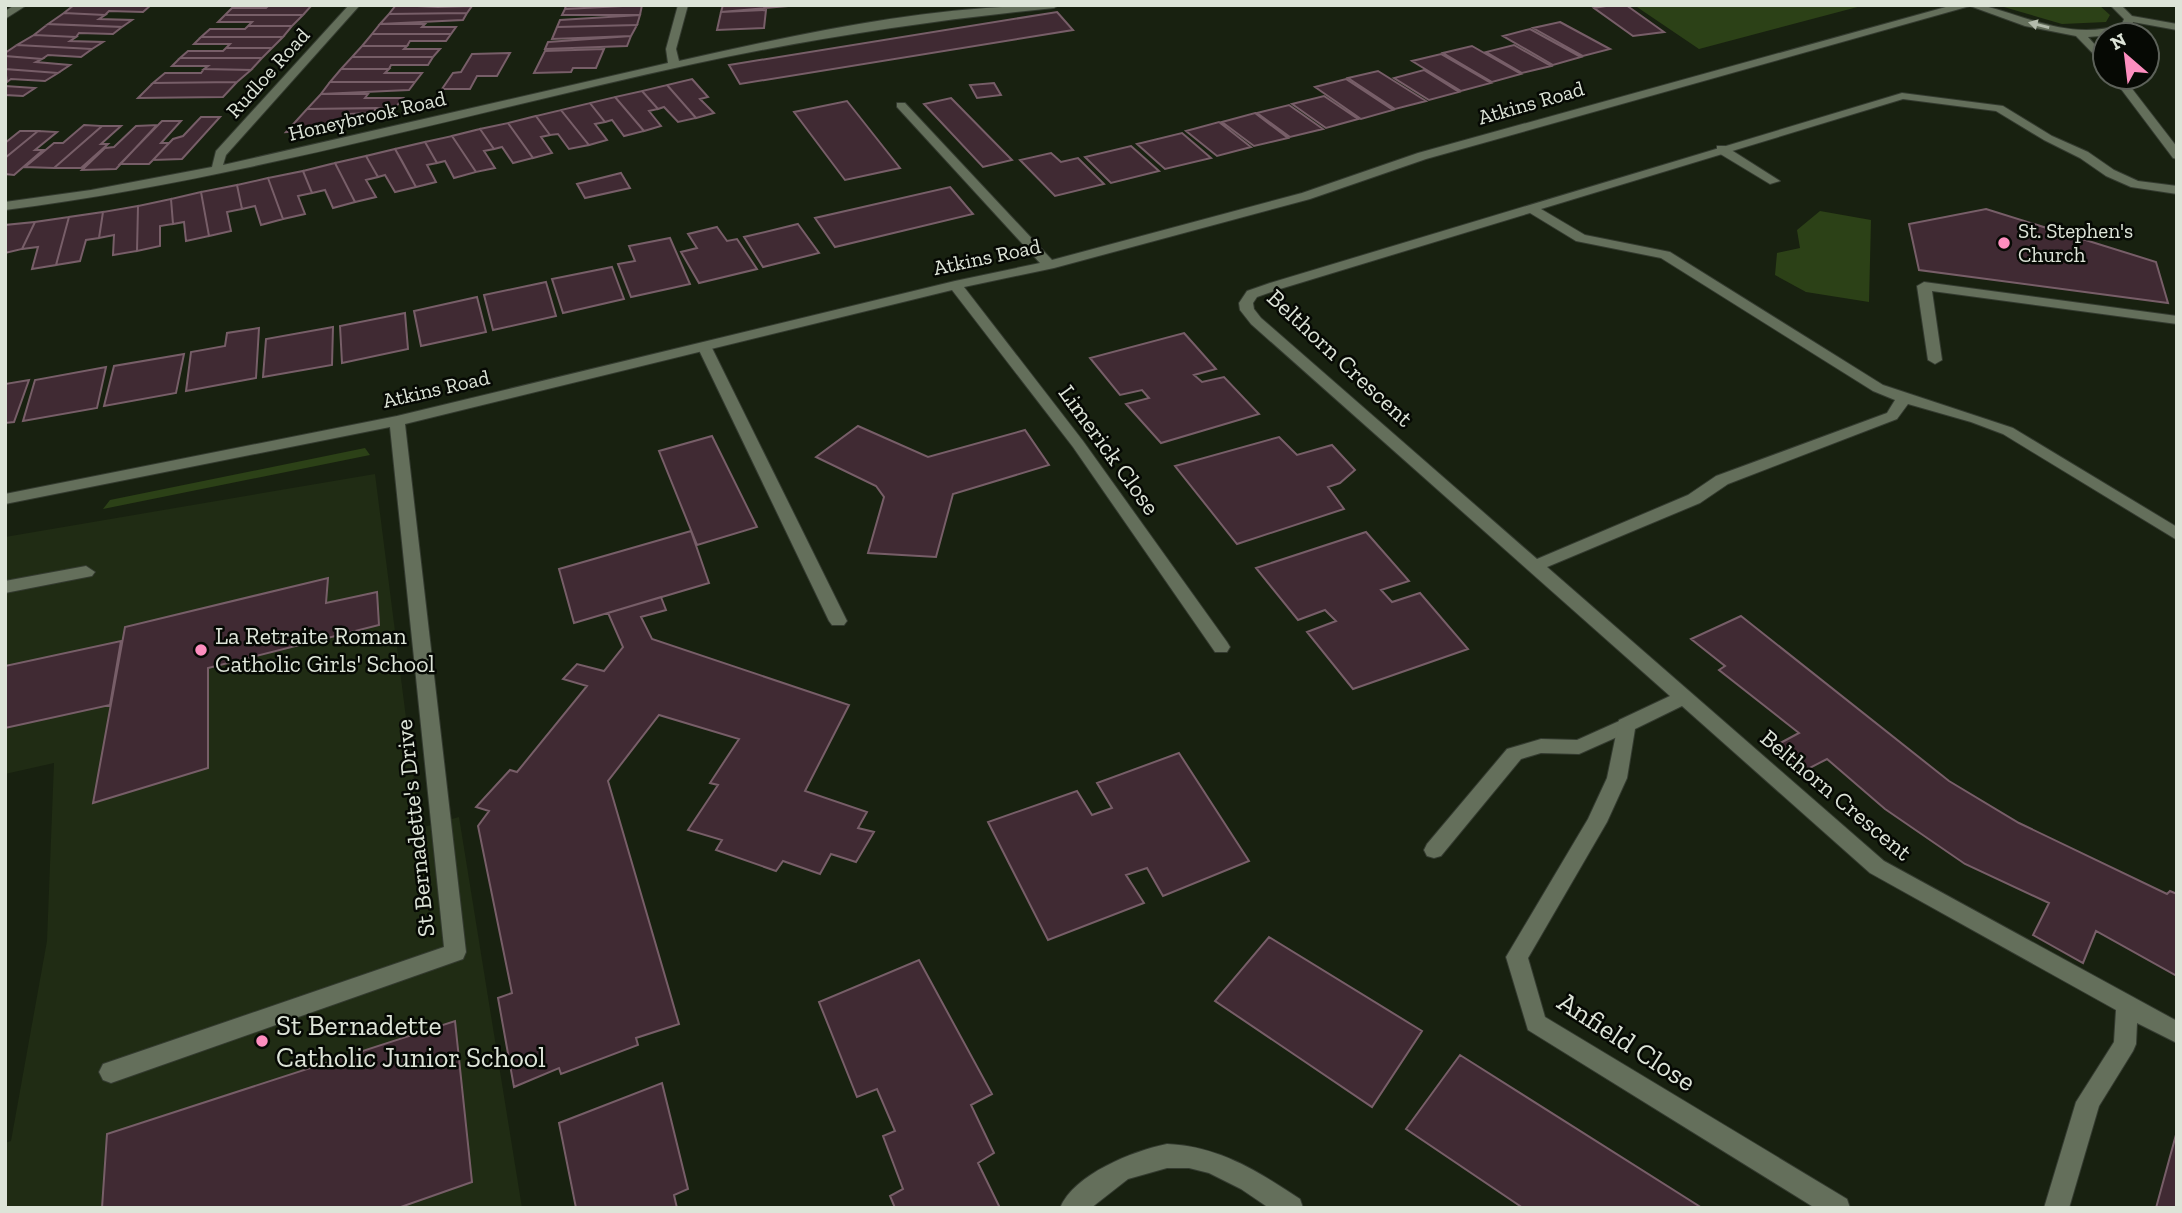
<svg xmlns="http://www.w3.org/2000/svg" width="2182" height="1213" viewBox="0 0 2182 1213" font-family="'Zilla Slab',serif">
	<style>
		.built { fill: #202c14 }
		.green { fill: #2c4117 }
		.building { fill: #402a33; stroke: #775e68; stroke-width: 2 }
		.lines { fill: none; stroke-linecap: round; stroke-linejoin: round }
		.service-casing { stroke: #343b30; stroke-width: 2 }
		.minor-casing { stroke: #343b30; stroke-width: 2 }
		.service { fill: #646f5b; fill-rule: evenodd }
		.minor { fill: #646f5b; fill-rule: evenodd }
		.oneway { fill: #b3bbac }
		.poi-dot { fill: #fd8ebf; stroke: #060904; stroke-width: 2.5 }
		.labels { text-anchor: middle; stroke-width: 5; stroke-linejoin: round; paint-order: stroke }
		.far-street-label { font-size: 21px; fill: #dde4d8; stroke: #060904 }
		.far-poi-label { font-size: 21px; fill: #dde4d8; stroke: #060904; text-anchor: start }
		.street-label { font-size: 24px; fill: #dde4d8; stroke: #060904 }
		.poi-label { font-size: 24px; fill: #dde4d8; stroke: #060904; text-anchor: start }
		.near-poi-label { font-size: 28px; fill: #dde4d8; stroke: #060904; text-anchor: start }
		.near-street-label { font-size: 28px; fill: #dde4d8; stroke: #060904 }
	</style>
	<rect width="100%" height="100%" fill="#182110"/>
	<path class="built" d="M375,474l45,354 39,-11 63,391h-517v-65l6,-2 36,-200 7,-178 -49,11v-237z"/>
	<path class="green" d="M1634,5h231l-166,44z
		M1997,5h102l11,10 -4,7 -44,2z
		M1820,211l51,9 -2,82 -63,-10 -31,-17 2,-22 23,-5 -3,-18z
		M365,448l5,7 -267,54 7,-9z"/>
	<path class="building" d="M74,5h77l-8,7 -34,-1 -4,4 -41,-2z
		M269,5h43l-9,10h-78l7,-7h34z
		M396,5l42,2 34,-1 -5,7 -78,1z
		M566,5h76l-77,4z
		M642,5l-2,10h-78l3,-6z
		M723,5h77l-79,7z
		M1612,5h14l38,27 -31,4 -39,-28z
		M766,10l-2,18 -47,2 4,-18z
		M1057,12l16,18 -333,54 -11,-19z
		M64,13l41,2 -6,4 33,1 -10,7 -74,-3z
		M467,13l-4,7 -83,4 9,-10z
		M225,15h78l-11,11h-44l4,-4h-34z
		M640,15l-3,10 -80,2 3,-7z
		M1560,22l50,27 -27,7 -50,-28z
		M48,24l74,3 -9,7 -34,-1 -3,4 -42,-2z
		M380,24h45l-3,3h34l-5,7h-79z
		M637,25l-6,11 -79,3 5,-12z
		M248,26h44l-9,11h-82l9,-8h35z
		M1530,29l51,28 -28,8 -50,-29z
		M372,34h79l-5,7h-36l-3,5h-45z
		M34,35l42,2 -6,4 33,1 -11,7 -75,-4z
		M631,36l-4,10 -82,3 3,-7z
		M201,37h82l-11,11h-46l4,-4h-36z
		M17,45l75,4 -11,8 -33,-2 -6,4 -37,-3v-3z
		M1514,45l37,21 -29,7 -36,-21z
		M362,46h45l-3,3h36l-7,8h-81z
		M1472,46l49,28 -29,8 -49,-29z
		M226,48h46l-10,10h-82l8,-7h35z
		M604,49l-8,19h-23l-2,4 -37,1 11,-22z
		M510,53l-13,23h-20l-7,13h-28l11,-16 8,-1 11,-18z
		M1441,54l50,29 -30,8 -49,-30z
		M5,56l37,3 -6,3 34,3 -12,8 -53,-4z
		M352,57h81l-5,8h-37l-2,4h-48z
		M180,58h82l-11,12 -47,-1 4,-3h-36z
		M5,69l53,4 -13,8 -34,-2 -4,3z
		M204,69l47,1 -14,12 -84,1 12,-10h36z
		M341,69h48l-4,4h37l-7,9h-85z
		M1424,70l35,22 -30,8 -35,-22z
		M1378,71l48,30 -31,8 -47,-31z
		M692,79l16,18 -8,2 14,14 -18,5 -29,-33z
		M1346,79l47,31 -32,9 -46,-32z
		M237,82l-14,15 -85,1 15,-15z
		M330,82h85l-6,8 -88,4z
		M994,83l7,12 -24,3 -7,-13z
		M667,85l29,33 -18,4 -14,-15 -6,2 -16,-18z
		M5,86l30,2 -12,8 -18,-1z
		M642,91l16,18 -9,2 12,15 -17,5 -29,-34z
		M321,94h47l-3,4h38l-8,10 -88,1z
		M1324,96l34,23 -32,9 -34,-24z
		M615,97l29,34 -20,5 -12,-16 -7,2 -15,-19z
		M951,98l61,62 -29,7 -59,-63z
		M847,101l53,67 -55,12 -51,-68z
		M590,103l15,19 -10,2 12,16 -18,5 -28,-35z
		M1289,105l34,24 -33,8 -33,-24z
		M376,108l-3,5 -25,1 -9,10 -34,7 -19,1 21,-23z
		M561,110l28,35 -20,4 -11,-15 -8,1 -14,-19z
		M1255,113l33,25 -34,8 -32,-24z
		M536,116l14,19 -9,2 11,16 -19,5 -25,-35z
		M201,117h19l-38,42 -29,1 20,-21 10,-3z
		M162,121h19l-20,22h8l-16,17 -4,4h-29z
		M1219,122l32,25 -34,9 -31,-25z
		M508,123l25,35 -20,5 -11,-16 -8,2 -14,-20z
		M84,125l18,1 -48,42 -29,-1 29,-24h9z
		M157,125l-41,44 -34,1 23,-22 9,-1 22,-21z
		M102,126h19l-20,18h7l-27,24h-27z
		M480,129l14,20 -10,2 11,17 -19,4 -24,-36z
		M20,131h18l-33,27v-15z
		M38,131l19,1 -22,18h8l-29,25 -9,-1v-16z
		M1182,133l29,25 -46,11 -28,-25z
		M452,136l24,36 -22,6 -9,-17 -8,2 -12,-21z
		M425,142l12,21 -10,2 9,17 -20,5 -21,-38z
		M1131,146l28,25 -48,12 -26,-26z
		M395,149l7,12 14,26 -21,5 -10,-17 -7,2 -12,-21z
		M1051,153l10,9 17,-4 26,26 -49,12 -35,-36z
		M366,156l12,21 -12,3 10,17 -21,5 -20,-39z
		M335,163l20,39 -22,6 -8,-18 -13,3 -9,-22z
		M303,171l9,22 -14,3 7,18 -22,5 -15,-41z
		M621,173l9,15 -45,10 -8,-14z
		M268,178l15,41 -22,6 -6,-19 -13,3 -5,-24z
		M237,185l5,24 -15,3 4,19 -22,5 -8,-44z
		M950,187l23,27 -138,33 -20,-29z
		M201,192l8,44 -23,5 -2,-19 -11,2 -2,-25z
		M171,199l2,25 -13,2v20l-23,5 1,-45z
		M138,206l-1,45 -24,4 1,-20 -15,3 4,-26z
		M1986,209l170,53 12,41 -249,-33 -10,-46z
		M103,212l-4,26 -13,2 -6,21 -24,4 13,-48z
		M69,217l-13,48 -24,4 6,-22 -16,2 13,-27z
		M35,222l-13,27 -17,4v-28z
		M798,224l21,29 -56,14 -19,-30z
		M717,227l10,14 10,-2 20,30 -58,14 -18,-31 16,-4 -9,-14z
		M670,238l20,46 -59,13 -13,-33 17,-3 -6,-15z
		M612,267l12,32 -61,14 -11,-34z
		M546,282l10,34 -63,14 -9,-35z
		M477,297l9,35 -65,14 -7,-35z
		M405,313l3,36 -66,14 -2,-37z
		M333,327l-1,38 -69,12 3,-38z
		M259,328l-3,50 -70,13 5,-39 34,-6 2,-13z
		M1184,333l32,36 -22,6 8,7 22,-5 35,37 -98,29 -35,-39 23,-6 -7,-8 -22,5 -30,-37z
		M184,354l-8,39 -72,13 10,-40z
		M106,367l-9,41 -74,13 12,-41z
		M29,380l-15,42 -9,1v-39z
		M858,426l70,31 97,-27 24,35 -96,29 -17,63 -68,-4 16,-56 -8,-11 -60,-29z
		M712,436l45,91 -60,18 -38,-94z
		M1279,437l18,18 35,-10 23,25 -15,13 -12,4 16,22 -107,35 -62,-78z
		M691,531l18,52 -135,40 -15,-54z
		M1366,532l43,49 -28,9 11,12 28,-9 48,56 -115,40 -46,-57 29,-11 -11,-11 -27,10 -42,-52z
		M328,578l-2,25 51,-11 2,33 -171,43v100l-115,35 32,-176z
		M661,597l5,13 -25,7 11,22 197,66 -44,86 62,21 -9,16 16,4 -18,30 -25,-8 -11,20 -37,-13 -7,10 -60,-21 6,-10 -34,-10 30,-45 -8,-2 29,-44 -80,-24 -51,66 71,243 -43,14 2,7 -77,29 -2,-6 -45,19 -16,-89 14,-5 -34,-167 11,-15 -13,-4 34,-37 7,2 70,-86 -24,-7 14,-15 27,7 19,-24 -15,-34z
		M1741,616l208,165 70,42 148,71 3,-3 7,3v82l-81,-45 -13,32 -50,-28 16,-32 -84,-39 -80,-55 -58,-50 -27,14 -29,-25 28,-15 -80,-63 6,-4 -34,-27z
		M121,641l-11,64 -105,23v-62z
		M1179,753l70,108 -86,35 -16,-28 -21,7 18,28 -96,37 -60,-118 89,-31 15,24 20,-7 -15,-25z
		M1269,937l153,94 -50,76 -157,-106z
		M919,960l73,134 -21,11 23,48 -16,10 22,45h-105l-5,-12 13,-7 -20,-53 12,-5 -18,-42 -20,8 -38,-95z
		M455,1021l17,161 -74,26h-296l5,-74z
		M1460,1055l242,153h-179l-117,-79z
		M662,1083l26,106 -14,6 3,13h-101l-17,-85z
		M2177,1131v77h-21z"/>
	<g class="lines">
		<g class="service-casing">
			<path id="service" d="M1717,146h8l55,35 -10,3 -53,-32z
				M704,342l7,4 136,275 -3,4h-12l-3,-4 -132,-275z
				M86,566l9,6 -3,4 -87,17v-12z
				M1626,718l7,2 2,5 -2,5 -54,24 -38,-1 -20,6 -80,97 -7,2 -7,-2 -3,-6 3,-6 80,-95 34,-10 36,1z"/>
		</g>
		<g class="minor-casing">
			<path id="minor" d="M15,5h12l-22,14v-8z
				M349,5h11l-134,150 -3,10 445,-102 -2,-14 12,-44h10l-12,44 3,12c123,-28 253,-56 380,-56l-5,3c-121,12 -241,30 -361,56 -229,50 -455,116 -688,146v-8l86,-12 121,-23 4,-16z
				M1953,5c10,0 22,-2 32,1 46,12 89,35 137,18l2,-5 -14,-14h11l11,11 45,8v6l-44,-8 -2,6 -20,7 -23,2 17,19v10l-29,-30 -51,-10 -55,-20 -544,153 -116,40 -256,69 -90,19 119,154 144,201 3,5 -3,5h-12l-142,-205 -121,-157 -547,134 61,528 -3,7 -352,124 -8,-3 -4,-8 4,-8 341,-117 -54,-520 -385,77v-10l392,-78 558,-135 85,-18 -143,-156v-4h8l147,157 250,-67 116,-40z
				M2112,77h11l54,70v12l-4,-1z
				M1902,93l101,13 49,30 36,16 26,18 24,11 39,5v8l-46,-7 -25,-11 -26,-18 -36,-18 -48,-29 -93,-12 -362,110 44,26 85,17 213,133 130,43 164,99v13l-174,-106 -32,-12 -63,-18 -11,15 -169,65 -28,19 -153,64 337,294 293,160v22l-40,-20 -1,21 -3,7 -34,55 -30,102h-25l32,-106 38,-60 2,-32 -246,-137 -188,-167 -47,23 -8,49 -20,44 -79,136 17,59 302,182 3,9h-35l-287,-178 -22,-73 82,-138 19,-41 12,-58 51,-24 -419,-372 -11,-14 -1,-7 8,-12 23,-8zM1530,213l46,28 85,17 212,133 22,9 -8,13 -171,63 -28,19 -151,64 -276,-241 -7,-9 -1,-6 4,-6 23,-8z
				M1924,282l253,34v8l-245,-33 10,69 -7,4 -7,-4 -11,-74z
				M1167,1144c51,2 91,27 133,55l3,9h-34l-28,-19 -32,-16 -20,-5h-22l-39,11 -37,29h-31c14,-34 73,-57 107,-64z"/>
		</g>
		<use href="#service" class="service"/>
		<use href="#minor" class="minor"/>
	</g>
	<defs><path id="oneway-solid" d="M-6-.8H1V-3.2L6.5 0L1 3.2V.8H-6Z" transform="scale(1.75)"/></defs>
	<use class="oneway" href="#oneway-solid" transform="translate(2039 25) rotate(-166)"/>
	<g class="poi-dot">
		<circle cx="2004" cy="243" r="7"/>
		<circle cx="201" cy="650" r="7"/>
		<circle cx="262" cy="1041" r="7"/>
	</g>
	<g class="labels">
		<g class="far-street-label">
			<text transform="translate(268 73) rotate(-48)" y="7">Rudloe Road</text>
			<text transform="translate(1531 103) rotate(-16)" y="7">Atkins Road</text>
			<text transform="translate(367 116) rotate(-13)" y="7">Honeybrook Road</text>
			<text transform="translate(987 257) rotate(-12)" y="7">Atkins Road</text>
			<text transform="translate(436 389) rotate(-13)" y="7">Atkins Road</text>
		</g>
		<g class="far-poi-label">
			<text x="2018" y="238">St. Stephen's<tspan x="2018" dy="24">Church</tspan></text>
		</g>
		<g class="street-label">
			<text transform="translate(1340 358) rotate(43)" y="8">Belthorn Crescent</text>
			<text transform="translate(1109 450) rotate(54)" y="8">Limerick Close</text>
			<text transform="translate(1836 795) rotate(40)" y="8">Belthorn Crescent</text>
			<text transform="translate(415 828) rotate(-96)" y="8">St Bernadette's Drive</text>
		</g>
		<g class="poi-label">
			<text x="215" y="644">La Retraite Roman<tspan x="215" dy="28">Catholic Girls' School</tspan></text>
		</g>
		<g class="near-poi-label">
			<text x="276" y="1035">St Bernadette<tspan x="276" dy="32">Catholic Junior School</tspan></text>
		</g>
		<g class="near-street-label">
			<text transform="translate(1627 1041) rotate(33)" y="10">Anfield Close</text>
		</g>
	</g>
	<rect width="2182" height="1213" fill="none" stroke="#dde4d8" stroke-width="14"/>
	<g transform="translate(2126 56) rotate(332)"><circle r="33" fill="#060904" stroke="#5c6159" stroke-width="2"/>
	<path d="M0-5L12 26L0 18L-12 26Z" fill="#fd8ebf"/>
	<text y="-10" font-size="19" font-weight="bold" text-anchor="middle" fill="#dde4d8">N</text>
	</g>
</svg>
